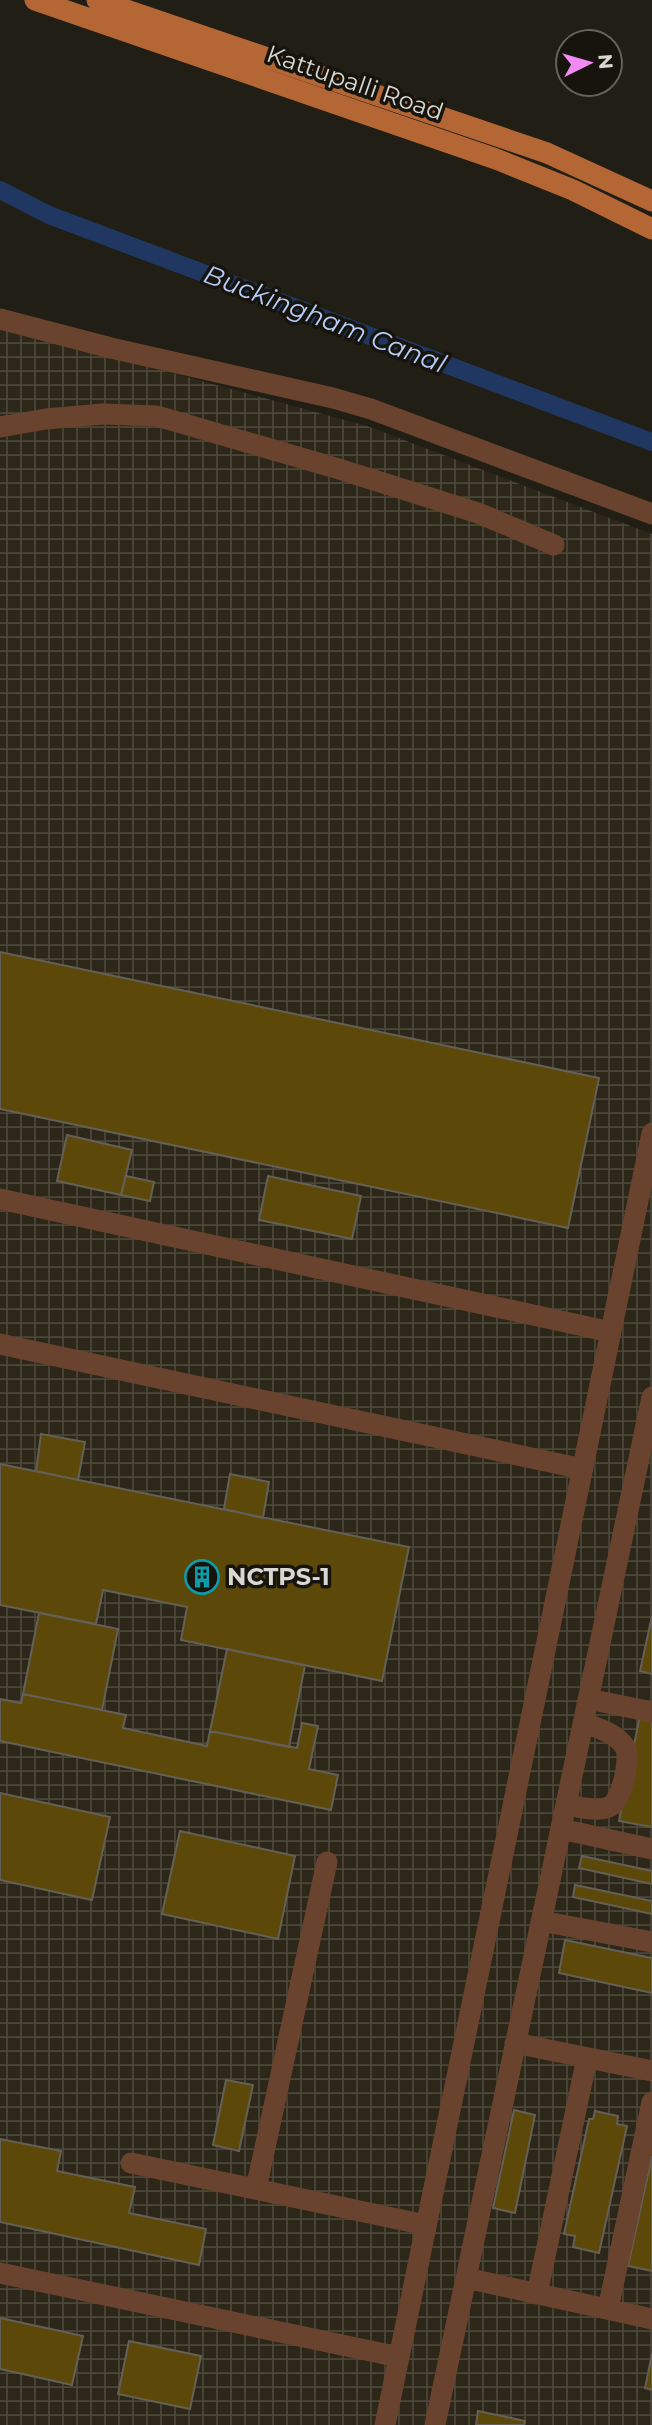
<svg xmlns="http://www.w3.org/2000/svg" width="652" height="2425" viewBox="0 0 652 2425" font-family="Montserrat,sans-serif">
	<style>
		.industrial { fill: url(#industrial-grid) }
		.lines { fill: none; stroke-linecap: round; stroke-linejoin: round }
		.canal { stroke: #203761; stroke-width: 18 }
		.building { fill: #5c490a; stroke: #646057; stroke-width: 2 }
		.minor { stroke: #69432d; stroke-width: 21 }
		.major { stroke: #b46635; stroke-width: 21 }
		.labels { text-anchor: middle; stroke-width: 7; stroke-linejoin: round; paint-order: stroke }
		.street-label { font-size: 24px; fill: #d9d7d1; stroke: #17140d }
		.poi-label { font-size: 24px; font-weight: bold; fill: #d9d7d1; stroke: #17140d; text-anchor: start }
		.water-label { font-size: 26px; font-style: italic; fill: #b5cdf8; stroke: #17140d }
	</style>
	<defs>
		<pattern id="industrial-grid" width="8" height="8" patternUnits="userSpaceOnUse" patternTransform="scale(1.75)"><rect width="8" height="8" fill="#2c2719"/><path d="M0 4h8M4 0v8" fill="none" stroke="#4a4639"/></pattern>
	</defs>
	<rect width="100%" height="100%" fill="#201e15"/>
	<path class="industrial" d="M0,326l367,100 285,108v1891h-652z"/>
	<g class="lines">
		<path class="canal" d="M0,190l49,25 603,227"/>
	</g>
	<path class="building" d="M0,952l599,126 -31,150 -568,-119z
		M67,1135l65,15 -11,45 -64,-14z
		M126,1176l28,6 -4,19 -29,-6z
		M268,1176l93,20 -9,43 -93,-19z
		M41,1434l44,8 -7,38 -42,-9z
		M0,1464l409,83 -27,134 -201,-41 6,-33 -84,-17 -7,34 -96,-19z
		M230,1474l39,8 -6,36 -39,-9z
		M39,1613l79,16 -16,81 -79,-16z
		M652,1616v58l-12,-3z
		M227,1649l78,16 -16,82 -79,-16z
		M23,1694l103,21 -3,13 84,18 3,-15 87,17 5,-25 16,3 -9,43 29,6 -7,35 -331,-69v-42l21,4z
		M640,1715l12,3v109l-33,-6z
		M0,1793l110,24 -18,83 -92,-20z
		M180,1831l115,25 -17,83 -116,-25z
		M582,1856l70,15v13l-73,-16z
		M575,1885l77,16v13l-79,-17z
		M565,1940l87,18v35l-93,-20z
		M226,2080l27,5 -14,66 -26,-6z
		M514,2110l21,5 -20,98 -22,-5z
		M595,2111l23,5 -1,8 10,2 -28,127 -26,-6 2,-11 -11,-2 25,-115h4z
		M0,2139l61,12 -4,20 78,16 -6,26 77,16 -7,36 -199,-43z
		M652,2156v115l-24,-5z
		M0,2318l83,18 -11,49 -72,-16z
		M129,2341l72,15 -11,53 -72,-15z
		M652,2354v36l-7,-2z
		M478,2411l47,10 -1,4h-48z"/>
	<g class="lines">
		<path class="minor" d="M0,319l111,29 222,50 38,11 281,105
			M0,427l46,-8 56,-5 55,2 182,53 139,44 76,32
			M0,1199l611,133
			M0,1344l583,125
			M588,1699l64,13
			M566,1805c13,2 31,7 43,2 13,-5 22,-50 16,-60 -9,-14 -27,-19 -42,-24
			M561,1829l91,20
			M541,1921l111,21
			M515,2043l137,28
			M131,2163l295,62
			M256,2189l71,-327
			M0,2273l399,84
			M466,2278l186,41
			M537,2294l50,-236
			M608,2309l44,-207
			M385,2425l267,-1292
			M435,2425l217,-1028"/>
		<path class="major" d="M35,0l461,159 77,31 79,39
			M97,0l450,153 105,48"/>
	</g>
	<defs>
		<g id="building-ring" transform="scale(1.75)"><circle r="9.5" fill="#17140d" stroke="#0f9aa8" stroke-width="1.5"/><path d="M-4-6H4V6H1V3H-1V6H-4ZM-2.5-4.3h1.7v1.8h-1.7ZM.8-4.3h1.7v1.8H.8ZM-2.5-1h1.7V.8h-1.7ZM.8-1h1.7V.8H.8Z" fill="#0f9aa8"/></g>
	</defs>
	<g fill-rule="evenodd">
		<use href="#building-ring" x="202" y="1577"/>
	</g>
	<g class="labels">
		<g class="street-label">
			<text transform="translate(355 83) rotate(19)" y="8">Kattupalli Road</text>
		</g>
		<g class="poi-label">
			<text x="227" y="1585">NCTPS-1</text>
		</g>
		<g class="water-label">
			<text transform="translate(325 319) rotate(21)" y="9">Buckingham Canal</text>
		</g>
	</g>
	<g transform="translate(589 63) rotate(85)"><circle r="33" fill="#17140d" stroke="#65625b" stroke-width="2"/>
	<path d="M0-5L12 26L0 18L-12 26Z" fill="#f28af3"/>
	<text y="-10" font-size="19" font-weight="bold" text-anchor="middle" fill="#d9d7d1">N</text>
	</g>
</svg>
